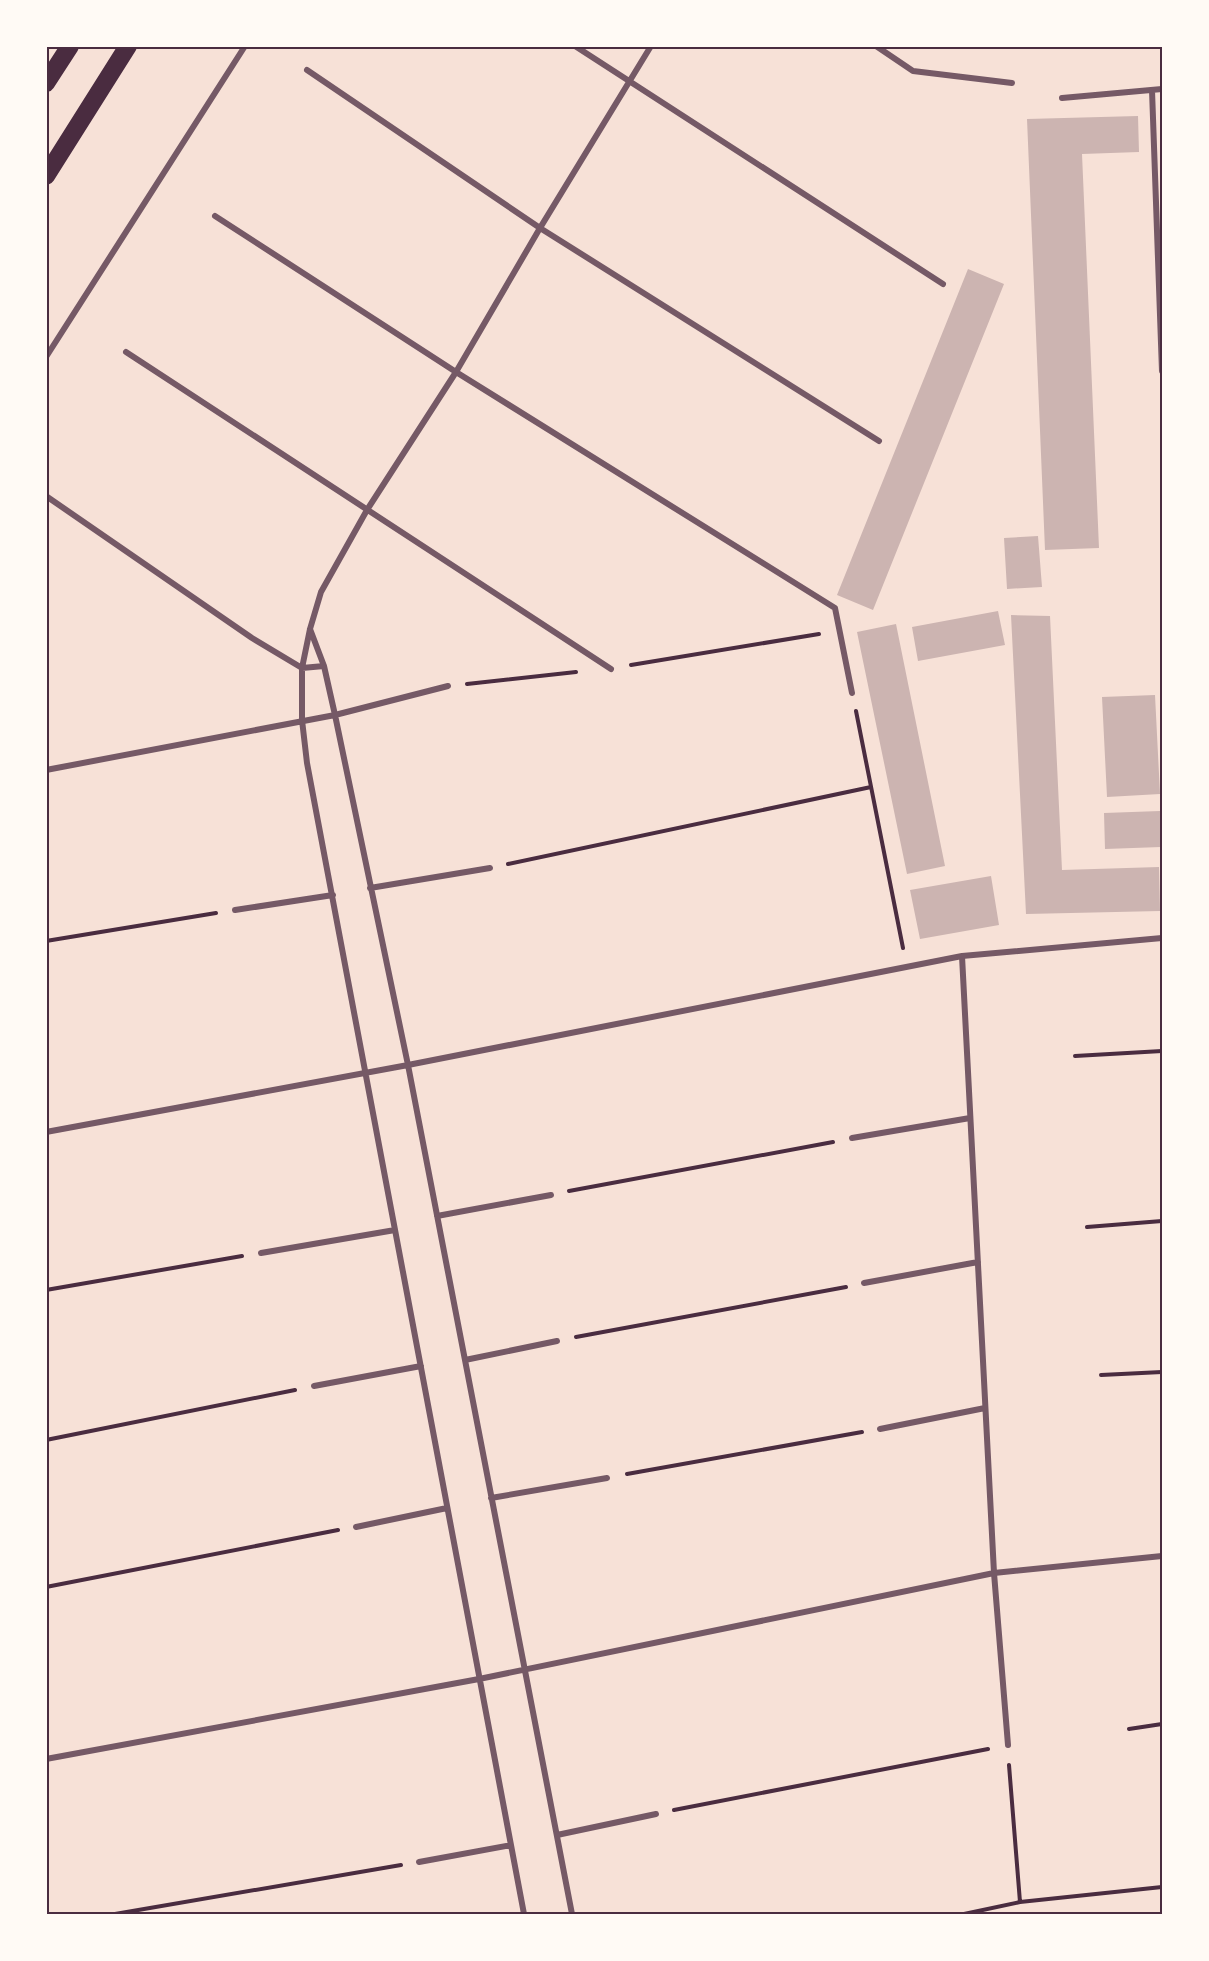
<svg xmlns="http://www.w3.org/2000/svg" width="1209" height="1961" viewBox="0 0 1209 1961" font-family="'IBM Plex Sans',sans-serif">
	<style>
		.building { fill: #ccb4b1 }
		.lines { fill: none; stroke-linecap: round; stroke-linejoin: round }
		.path { stroke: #4a2c40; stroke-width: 4 }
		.minor { stroke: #755966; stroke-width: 6 }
		.motorway { stroke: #4a2c40; stroke-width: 18 }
		.neatline { fill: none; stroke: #4a2c40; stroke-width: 2 }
	</style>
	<rect width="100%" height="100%" fill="#f7e1d7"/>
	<path class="building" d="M1138,116l1,36 -57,2 17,394 -54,2 -18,-431z
		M968,269l36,15 -131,326 -36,-15z
		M1038,536l4,51 -35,2 -3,-51z
		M998,611l7,34 -87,16 -6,-34z
		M1011,615l39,1 12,254 97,-3 1,44 -134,3z
		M896,624l49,242 -38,8 -50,-242z
		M1155,695l5,99 -53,3 -5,-100z
		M1160,811l1,36 -56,2 -1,-36z
		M991,876l8,49 -79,14 -10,-49z"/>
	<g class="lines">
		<path class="path" d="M631,665l188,-31
			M467,684l109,-12
			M856,711l47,237
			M508,864l363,-77
			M46,941l170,-28
			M1075,1056l87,-5
			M569,1191l264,-49
			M1087,1227l75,-6
			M46,1290l196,-34
			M576,1337l270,-50
			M1101,1375l61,-3
			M46,1440l249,-50
			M627,1474l235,-42
			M46,1587l292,-57
			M1129,1729l33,-5
			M1009,1765l11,137
			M674,1810l314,-61
			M115,1914l286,-49
			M964,1914l56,-12 142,-15"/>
		<path class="minor" d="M575,46l368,238
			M876,46l37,25 99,12
			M307,70l233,158 339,213
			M1152,90l10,281
			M1062,98l100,-9
			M215,216l241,156 379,236 17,85
			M126,352l485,317
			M46,357l199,-311
			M46,496l206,142 50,30 22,-2
			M310,629l14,37 11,49 73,350 164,849
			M46,770l289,-55 113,-29
			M370,888l120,-20
			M235,910l98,-15
			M962,956l32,617 14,172
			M46,1132l362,-67 554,-109 200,-18
			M852,1138l118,-20
			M437,1216l114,-21
			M261,1253l134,-23
			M864,1283l114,-21
			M465,1360l92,-19
			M314,1386l107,-20
			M880,1429l105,-21
			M491,1498l116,-20
			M356,1527l91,-19
			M46,1759l433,-80 515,-106 168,-17
			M557,1835l99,-21
			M419,1862l92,-17
			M524,1914l-217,-1151 -5,-43v-52l8,-39 11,-37 46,-82 89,-138 84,-144 111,-182"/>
		<path class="motorway" d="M46,83l24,-37
			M46,176l82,-130"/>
	</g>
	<rect width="1209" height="1961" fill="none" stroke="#fffaf5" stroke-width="96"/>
	<rect x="48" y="48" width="1113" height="1865" class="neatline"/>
</svg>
